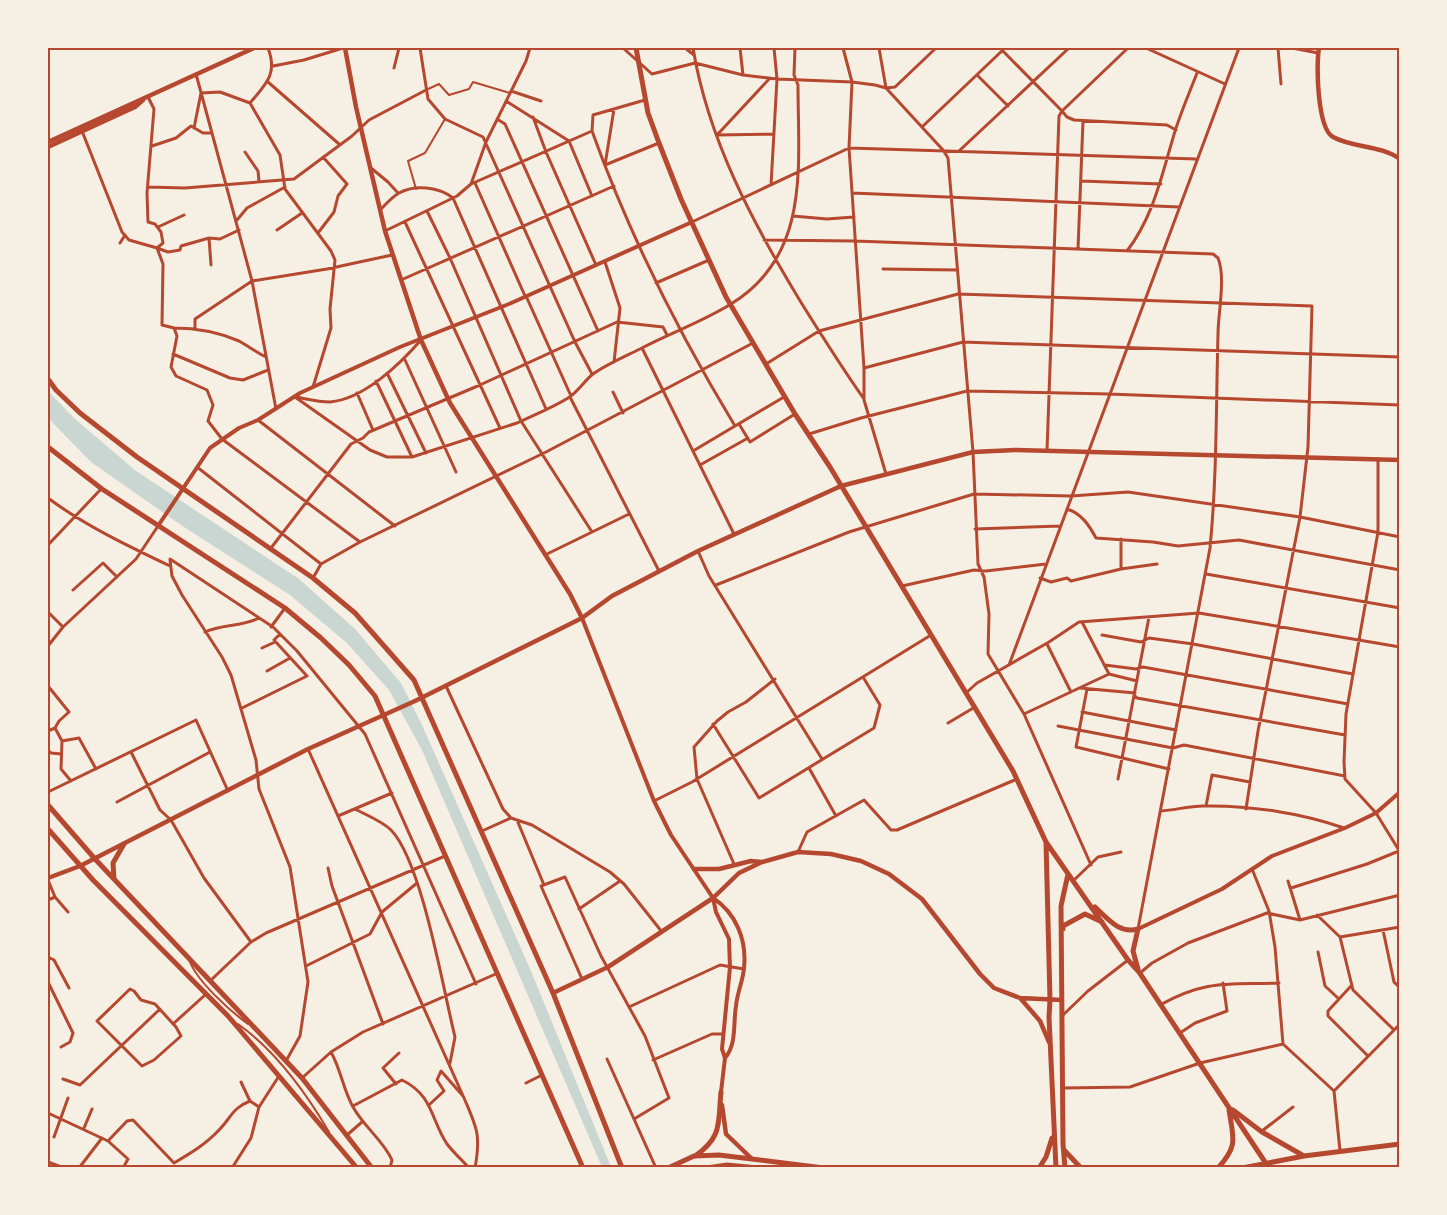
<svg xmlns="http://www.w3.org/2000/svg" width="1447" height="1215" viewBox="0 0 1447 1215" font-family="Roboto,sans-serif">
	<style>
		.water { fill: #c9d6d2 }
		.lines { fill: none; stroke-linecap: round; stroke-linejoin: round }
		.service { stroke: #b5482f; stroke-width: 2 }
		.minor { stroke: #b5482f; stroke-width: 3 }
		.tertiary { stroke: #b5482f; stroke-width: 4 }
		.secondary { stroke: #b5482f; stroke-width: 4.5 }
		.primary { stroke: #b5482f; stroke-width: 5 }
		.neatline { fill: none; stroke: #b5482f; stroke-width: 2 }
	</style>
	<rect width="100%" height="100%" fill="#f6efe4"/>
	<path class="water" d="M48,391l27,28 61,52 163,108 56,50 46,54 21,42 109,246 80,196h-9l-180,-417 -33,-60 -42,-47 -57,-48 -109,-70 -90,-63 -43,-44z"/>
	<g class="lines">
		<path class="service" d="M426,90l13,-6 10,11 20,-6 4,-7 37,11
			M416,189l-8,-28 17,-8 20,-34
			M190,962c8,20 40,49 58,62
			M238,1024c38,27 67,67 91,108"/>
		<path class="minor" d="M268,48c10,26 -2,36 -18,55l30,52 5,34 46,62 4,9 -5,49 1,19 -18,59
			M420,48l8,51 17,20 38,18 92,205 17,32
			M623,48l29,26 43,-11 48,12 34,4 75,3 23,3 11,3 57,62 5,8 25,294 5,112 6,13 5,37 -1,40 36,60 67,151
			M685,48l9,7
			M693,48c15,92 61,177 109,256 20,32 40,64 62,95
			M740,48l3,27
			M843,48l9,34 -3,66 15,220v32l22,74
			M879,48l7,40 9,-1 41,-39
			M1000,48l62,63 66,-63
			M1146,48l79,36
			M1278,48l3,36
			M1292,48l26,5
			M273,66l31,-6 39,-12
			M394,68l5,-20
			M196,74l56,207 24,128
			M977,75l31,31
			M268,82l71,62
			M511,91l30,10
			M148,97l6,12 -7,84 1,29 7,2 6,8 2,11 -6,5
			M506,101l63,40 23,55
			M614,109l-9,56 54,-22
			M533,117l13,35 50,113
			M497,119l8,5 93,207
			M923,126l82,-78
			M194,128l7,-35 19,-1 30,11
			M82,131l40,101 7,8 28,8 6,16 -1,61 12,3 3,8 -6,31 5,9 31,14 6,15 -5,16 14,18 138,103
			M592,131c37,103 86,201 143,295
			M717,135l53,-57
			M717,135l57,-1
			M152,146l24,-8 15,-12 12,7h9
			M959,151l110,-103
			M245,152l13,19 1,10
			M371,168l17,14 10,11
			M1081,181l80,3
			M475,183l50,113
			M471,184l15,-42 40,-81 4,-13
			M771,185l6,-106 -3,-31
			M148,187l37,1 109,-9 58,-43 17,-16 57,-30
			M852,193l327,14
			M381,209c5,-5 11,-12 18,-16 16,-9 40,-6 54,5l93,211
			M427,211l23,47 71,163 71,111
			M793,216l34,3 27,-2
			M237,220l10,-12 38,-21
			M405,222l95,206
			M692,222l157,-74 347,11
			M158,227l26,-12
			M277,230l25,-17
			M385,231l72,-35 14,-12 121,-53 1,-16 52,-15
			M318,233l16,-21 4,-16 9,-12 -24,-27
			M209,238l11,1 19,-9
			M764,240l91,1 358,13 5,4c8,20 0,55 0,76 -2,71 -1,143 -8,214l-72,381
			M120,243l5,-8
			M157,248l11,4 12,-2 1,-4 28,-8 2,27
			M1078,249l5,-128
			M1127,251c26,-34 34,-73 46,-113 6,-22 16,-44 24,-65
			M605,262l15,46 -6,54
			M883,269l74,1
			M401,280l213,-94
			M656,283l53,-23
			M526,296l45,100
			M174,328c22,0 44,4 65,13 9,5 17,11 27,16
			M195,328v-9l57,-38 75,-12 65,-14
			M642,348l92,186
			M173,354l57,24 13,2 25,-10
			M405,360l51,112
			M766,364l53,-33 139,-37 354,12 -4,141 -8,70 -42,214 -12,78
			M864,368l99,-26 437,15
			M387,373l39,80
			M376,381l36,76
			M613,392l10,21
			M357,393l16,37
			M295,397l75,53 17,7h25l105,-34c17,-8 35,-15 51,-25 10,-6 16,-17 25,-24 14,-10 31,-17 47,-25 30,-16 62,-27 91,-45 80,-49 67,-138 67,-219l-4,-10 1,-27
			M296,397c11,2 23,5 34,5 34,-3 70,-38 91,-62
			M570,397l89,174
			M258,420l137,106
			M739,424l11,18 45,-28
			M809,434l52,-16 106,-27 142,3 291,11
			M693,451l91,-54
			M1047,451l12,-335 3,-5 5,6 7,3 93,5 9,5
			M1378,459v73l-32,182 -2,48 1,17 31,34 24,39
			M700,465l48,-27
			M197,467l124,97
			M48,498c36,27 80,48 122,68
			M1067,509c14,4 22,16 29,29l57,4 25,4 61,-6 161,30
			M975,529l85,-3
			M48,545l53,-56
			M271,548l80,-104 12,-6 6,-6 111,-47 137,-63 46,5 4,8
			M698,551l11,25 113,183
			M545,555l84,-41
			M170,559l103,68 24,24 68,83 111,250
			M170,560l2,16 10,19 40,62 9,18 25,85 3,29 31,78 18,115 -8,54 -14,25
			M1121,569v-30
			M1206,574l194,34
			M313,578l8,-14 39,-22 186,-90 207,-109
			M1040,578l11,4 16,-4 4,3 50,-12 36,-5
			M716,585l133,-53 125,-38 97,2 57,-4 172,25 100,20
			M902,586l72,-16 12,1 60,-7
			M73,590l30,-27 14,14
			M48,612l15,15
			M271,627l14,-19
			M205,632c17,-8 37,-5 54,-14
			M1102,635l39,7 8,-4 44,6 160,30
			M1047,644l24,48
			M48,646l15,-19 73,-68 22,-33
			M262,648l13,-6
			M1009,665l230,-617
			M1105,665l31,4 7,-2 205,37
			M267,671l23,-13
			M1109,674l28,7
			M48,686l21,26 -10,9 -4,7 7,13 17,-3 17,31
			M446,686l57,123 8,9 21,7 78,47 14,12 38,48
			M1080,688l55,5
			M1087,689l-11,58 93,22
			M967,692l10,-9 72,-41 30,-20 120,-9 201,34
			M1134,695l3,3 208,37
			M242,708l65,-32 -33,-36 6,-6
			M1082,712l94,18
			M1024,714l85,-40 -27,-52
			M948,723l27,-16
			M713,724l46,74 115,-70 6,-23 -17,-28
			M1058,726l115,22 11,-3 161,31
			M48,731l7,-3
			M62,741l-1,28 10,12
			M308,749l156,349c13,30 17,37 11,70
			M48,750l3,3 10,1
			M131,752l29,58 11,10 33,58 47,64
			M809,768l27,48
			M1118,779l31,-162
			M48,792l148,-72 32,71
			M654,801l38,-19 239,-147
			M117,802l93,-50
			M1206,806l6,-31 38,7
			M355,809c11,6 27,12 36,21 31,32 52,159 64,207l-5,26
			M1161,811c14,-1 28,-5 42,-5 46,-1 98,7 141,22
			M338,816l54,-23
			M517,820l27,65
			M482,831l29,-13
			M798,852l9,-20 57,-32 27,30h6l120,-51
			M734,864l-37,-85 -3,-32 23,-26 11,-9 18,-10 29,-23
			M328,868l4,18 51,138
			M1252,869l17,42 6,36 8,97 51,47
			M48,880l7,17 13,15
			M1073,881l25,-24 23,-5
			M1288,881l12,39 100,-25
			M1291,888l76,-24 32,-13
			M48,900l7,-3
			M579,909l41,-28
			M1317,915l23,22 13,53 41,40
			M1383,930l11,52 6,6
			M1340,937l60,-10
			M1318,952l7,34 14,13
			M48,957l6,3 15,28
			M306,966l64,-32 12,-22 35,-29
			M1140,973l12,-10 36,-20 79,-30 33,7
			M582,979l-41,-93 24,-9 36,79 44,80 24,62 -35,21
			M210,981l41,-39 15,-9 179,-77
			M48,982l25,51 -3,9 -9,5
			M1351,986l-23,25v5l40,40
			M130,989l4,2 7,9 14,4 21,23 5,9 -27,24 -12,6 -45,-45z
			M1160,1005c47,-26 69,-20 119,-22
			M629,1007l91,-42 24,4
			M1063,1015l25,-24 40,-31
			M173,1024l32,-29
			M1180,1033l15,-10 32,-12 -4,-28
			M331,1052c10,18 12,37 22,55 11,20 30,33 39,53l-2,8
			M607,1059l49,109
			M653,1060l59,-26h11
			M302,1078l29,-26 32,-20 135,-59
			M63,1079l17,6 80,-76
			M241,1082l9,19 9,6
			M526,1083l16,-8
			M396,1084l-13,-16 16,-15
			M1064,1088l66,-1 70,-24 83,-19
			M1334,1091l66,-67
			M1334,1091l6,60
			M430,1104l14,-13 -7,-11 4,-9 22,25
			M353,1106l49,-26c31,15 29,40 45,64 6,8 15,16 22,24
			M48,1113l60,28 20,18 -5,9
			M84,1128l8,-19
			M1262,1131l31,-24
			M347,1135l15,-13
			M54,1137l14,-39
			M108,1141l19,-20 6,-1 41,43c17,-10 32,-19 45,-33 12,-12 13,-22 31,-29
			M48,1162l16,6
			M79,1168l23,-30
			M232,1168l19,-30 8,-31 20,-31"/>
		<path class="tertiary" d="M158,526l52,-78 29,-20 19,-8 42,-27 100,-46 109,-43 183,-82
			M582,618l72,183 17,34 42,63 3,14 13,27 1,28 -8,82 3,9 -4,34
			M713,898c23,15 34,42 31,70 -1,13 -7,25 -8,38 -3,17 1,38 -11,52
			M1138,929l84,-40 50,-33 73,-28 31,-15 24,-21"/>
		<path class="secondary" d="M345,48l11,59 29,124 36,109 29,63 120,191 12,24
			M1319,48c-3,16 -2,80 14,89 20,11 47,8 67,22
			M48,142l206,-94
			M48,147l87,-40 8,-7
			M694,869h25l32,-8 10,1
			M48,878l32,-12 228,-117 107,-48 149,-74 18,-9 30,-22 86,-45 143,-65 132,-34 42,-2 385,10
			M553,993l55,-26 105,-69 26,-25 23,-11 36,-10 33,2 30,7 28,13 33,25 58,75 14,14 26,10 42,2
			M1021,999l19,22 9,21
			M722,1105l4,29 25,24"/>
		<path class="primary" d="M636,48l12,65 11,30 22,56 45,98 69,117 35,53 183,304 33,71 82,118 11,12 130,196
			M48,379l8,11 24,23 57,44 176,121 42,35 59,67 139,313 69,175
			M48,447l54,42 183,119 36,30 28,27 26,31 208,472
			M48,805l47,54 207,219 70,90
			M48,829l45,51 135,136 129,152
			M1046,842l4,158 -1,17 7,151
			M114,879l-1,-16 11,-19
			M1095,907c13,12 24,27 43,22l-5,22 5,18
			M1063,929v-3l22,-12 17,8
			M1233,1110l29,22 42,24
			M1064,1150l17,18
			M695,1156c28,-19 23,-34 26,-64
			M668,1168l26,-12 25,-1 105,13
			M707,1168l20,-3 31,3
			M1039,1168l7,-11 6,-19
			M1065,1168l-2,-24 -2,-238 7,-32
			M1218,1168c21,-23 15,-30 11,-58
			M1242,1168l62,-12 96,-12"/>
	</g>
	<rect width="1447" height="1215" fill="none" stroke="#f6efe4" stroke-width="98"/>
	<rect x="49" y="49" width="1349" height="1117" class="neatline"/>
</svg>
